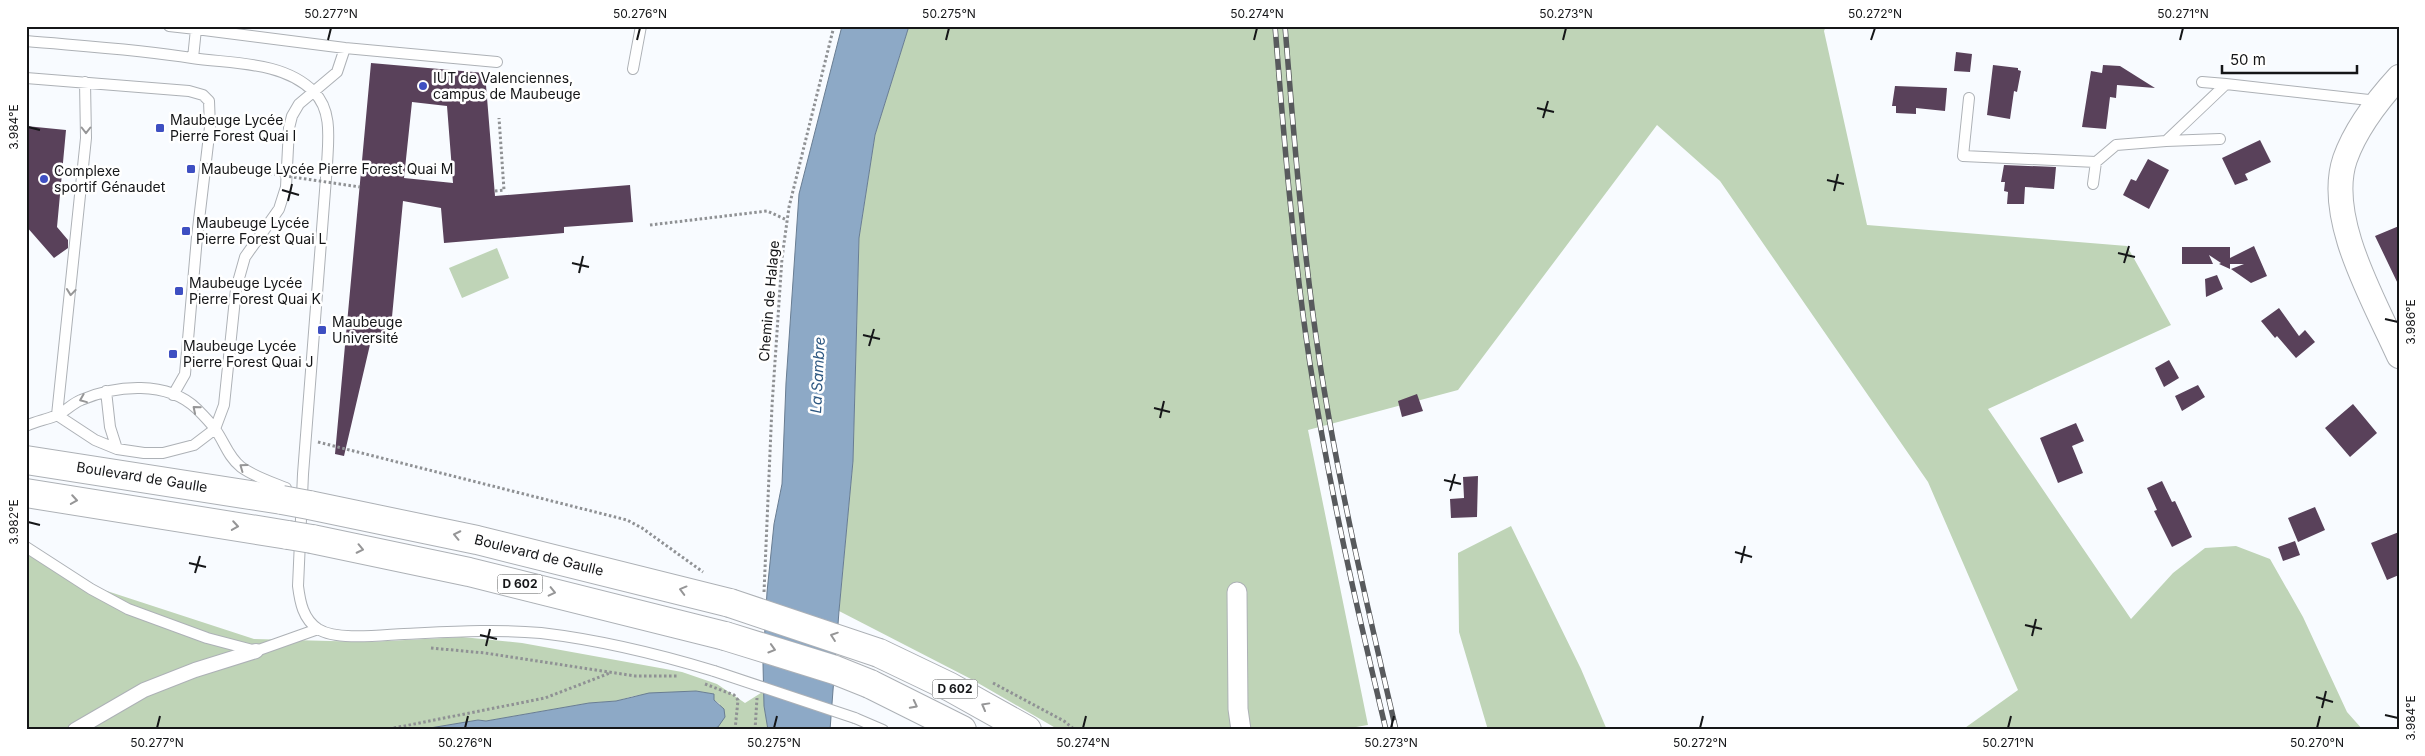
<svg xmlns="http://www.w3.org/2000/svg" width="2425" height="756" viewBox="0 0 2425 756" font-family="Inter,sans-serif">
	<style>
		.green { fill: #bfd4b7 }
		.water { fill: #8da9c6; stroke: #697d92 }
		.building { fill: #59415a; fill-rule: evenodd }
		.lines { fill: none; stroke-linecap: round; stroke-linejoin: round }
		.service-casing { stroke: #adb1b6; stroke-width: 12 }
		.pedestrian-casing { stroke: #adb1b6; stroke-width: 16 }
		.minor-casing { stroke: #adb1b6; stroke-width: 21 }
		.tertiary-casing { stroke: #adb1b6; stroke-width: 26 }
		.primary-casing { stroke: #adb1b6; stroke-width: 30 }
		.path { stroke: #8f9194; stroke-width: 3; stroke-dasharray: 2.5 2.5; stroke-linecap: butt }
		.service { stroke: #fff; stroke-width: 10 }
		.pedestrian { stroke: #fff; stroke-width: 14 }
		.minor { stroke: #fff; stroke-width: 19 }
		.tertiary { stroke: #fff; stroke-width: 24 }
		.primary { stroke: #fff; stroke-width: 28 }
		.rail-casing { stroke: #585a5d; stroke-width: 5.5 }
		.rail { stroke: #fff; stroke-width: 4; stroke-dasharray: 11; stroke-linecap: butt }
		.service-bridge-casing { stroke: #adb1b6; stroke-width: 12; stroke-linecap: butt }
		.primary-bridge-casing { stroke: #adb1b6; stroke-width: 30; stroke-linecap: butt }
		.path-bridge { stroke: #8f9194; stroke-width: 3; stroke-dasharray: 2.5 2.5; stroke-linecap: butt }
		.service-bridge { stroke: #fff; stroke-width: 10 }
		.primary-bridge { stroke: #fff; stroke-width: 28 }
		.oneway { stroke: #969697 }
		.ticks { fill: none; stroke: #151618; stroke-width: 2 }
		.poi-dot { fill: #3e4fc2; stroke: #fff; stroke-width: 2 }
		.labels { text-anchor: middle; stroke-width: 5; stroke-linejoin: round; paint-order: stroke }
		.shield { fill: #fff; stroke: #5b5c5d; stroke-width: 1 }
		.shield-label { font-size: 12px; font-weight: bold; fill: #151618 }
		.poi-label { font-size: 14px; fill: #151618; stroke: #fff; text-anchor: start }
		.street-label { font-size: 14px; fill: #151618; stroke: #fff }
		.water-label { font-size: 15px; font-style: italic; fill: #2e5881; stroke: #fff }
		.neatline { fill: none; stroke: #151618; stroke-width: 2 }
		.ticks-label { font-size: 12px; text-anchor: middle; fill: #151618 }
	</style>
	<rect width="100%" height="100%" fill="#f8fbff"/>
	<path class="green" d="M909,26h917l-2,5 43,194 260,21 44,79 -183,84 143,210 42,-46 32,-25 31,-2 34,13 33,58 44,95 16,18h-401l56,-40 -90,-208 -208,-301 -63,-56 -199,265 -150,40 60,295 -30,5h-279l-88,-51 -132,-68 14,-150 6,-223 16,-103z
		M497,248l12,30 -47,20 -13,-30z
		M1511,526l70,143 26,61h-119l-29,-98 -1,-79z
		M26,548l38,29 190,62 114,3 94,-5 60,6 160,29 35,12 28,19 19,-12v15l4,24h-61l11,-3 2,-23 -6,-4v-6l-18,-3 -62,5 -18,5 -27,2 -103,18 -8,-1 -60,10h-392z"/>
	<path class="water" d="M842,26h67l-34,109 -16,103 -6,223 -14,150 -9,119h-62l-4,-24 -1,-42 4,-72 7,-68 8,-40 4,-101 13,-189z
		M696,691l18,3v6l10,9 1,8 -7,10 -11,3h-289l60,-10 8,1 103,-18 27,-2 33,-8z"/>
	<path class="building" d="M1956,52l16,2 -2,18 -16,-1z
		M371,63l114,10 10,123 135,-11 3,37 -69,5v6l-120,10 -3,-35 -38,-7 -13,137 -18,-2 -28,120 -9,-2zM412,102l35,4 6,77 -49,-5z
		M1993,65l25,3v2l3,1 -4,21 -3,-1 -4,28 -23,-4z
		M2103,65l17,1 35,22 -38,-3 -1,13 -6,-1 -4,32 -24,-2 9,-56 11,2z
		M1895,86l52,2 -2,23 -29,-3v6l-20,-1v-7h-4z
		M26,126l40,4 -9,97 11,13v8l-14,10 -28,-32z
		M2260,140l11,22 -26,12 3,6 -13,5 -13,-27z
		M2148,159l21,11 -20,39 -26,-14 8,-16 5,2z
		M2004,165l52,2 -2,22 -29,-2 -1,17h-17l1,-12 -4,-1 1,-9h-4z
		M2399,226v60l-24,-50z
		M2254,246l13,30 -16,7 -20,-14 13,-5h-14v5l-11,-5 2,-1 -12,-8 4,9h-31v-17h48v11z
		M2217,275l6,14 -17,8 -1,-18z
		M2279,308l20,28 6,-6 10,12 -19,16 -19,-22 -2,2 -14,-17z
		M2169,360l10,18 -15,9 -9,-19z
		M2198,385l7,12 -23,14 -7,-15z
		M1417,394l6,17 -21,6 -4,-16z
		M2353,404l24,29 -27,24 -25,-29z
		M2076,423l8,18 -12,5 11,27 -25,10 -18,-45z
		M1478,476l-1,41 -26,1 -1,-19 14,-1 -1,-21z
		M2162,481l10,21 3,-1 17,36 -20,10 -18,-36 3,-1 -10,-22z
		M2315,507l10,23 -27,12 -10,-24z
		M2399,532v43l-12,5 -16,-37z
		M2295,541l5,14 -17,6 -5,-14z"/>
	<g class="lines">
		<g class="service-casing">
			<path id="service" d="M169,26l27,3
				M26,41c56,5 111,8 166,17 40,6 92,3 122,34 19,19 14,49 13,73l-24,309 -5,112c2,16 5,33 20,43 19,12 64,6 86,5 45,-2 91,-5 137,-1 59,7 117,21 173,38
				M193,58l3,-29 149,19 152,14
				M633,69l8,-43
				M26,78l163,13 14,4 6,6 1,26 -13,110 -12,137 -12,21
				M2202,82l24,2
				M1969,98l-6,58 133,6 20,-17 50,-4 60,-57 152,17
				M2166,141l54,-2
				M2093,184l3,-22
				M106,391l4,36 7,22
				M57,415l38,25 22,9 27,4h19l31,-8 21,-16 9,-24 12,-116 9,-32 34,-48 7,-22 3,-59 3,-12 7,-12 38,-32 8,-24
				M57,415l29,-277 -1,-56
				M26,426c10,-5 19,-6 29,-10 9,-3 16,-12 26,-16 35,-15 86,-20 116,9 6,6 13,13 18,20 9,12 13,28 26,38 12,9 30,15 45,21
				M26,547l65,42 37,20 79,29 49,13 62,-22
				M855,718l28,12"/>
		</g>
		<g class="pedestrian-casing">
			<path id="pedestrian" d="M75,730l69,-40 51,-20 61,-19"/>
		</g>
		<g class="minor-casing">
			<path id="minor" d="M1237,592l1,117 3,21"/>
		</g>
		<g class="tertiary-casing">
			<path id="tertiary" d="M2399,77c-22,24 -43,51 -54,82 -20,59 30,143 54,197"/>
		</g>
		<g class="primary-casing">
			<path id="primary" d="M26,460l256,40
				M26,493l262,42
				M309,505l168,35 253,63
				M312,539l157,33 256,64
				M879,653l71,34 77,43
				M870,684l92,46"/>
		</g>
		<path class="path" d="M495,191l9,-1 -5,-72
			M650,225l117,-14 20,9
			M318,442l309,78 15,8 61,44
			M764,592l8,-186 10,-148 7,-51 45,-181
			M431,648l54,5 150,23h43
			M993,683l71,38 11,9
			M705,684l29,11 4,5 -3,30
			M384,730l161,-32 65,-25
			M755,730l2,-32"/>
		<use href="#service" class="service"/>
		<use href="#pedestrian" class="pedestrian"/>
		<use href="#minor" class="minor"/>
		<use href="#tertiary" class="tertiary"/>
		<use href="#primary" class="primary"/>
		<g class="rail-casing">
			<path id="rail" d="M1275,26c9,113 18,226 35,338 19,123 47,245 76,366
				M1285,26c9,113 18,226 35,338 19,123 48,245 76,366"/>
		</g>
		<use href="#rail" class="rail"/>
		<g class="service-bridge-casing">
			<path id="service-bridge" d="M714,671l141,47"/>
		</g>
		<g class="primary-bridge-casing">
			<path id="primary-bridge" d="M282,500l27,5
				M288,535l24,4
				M730,603l149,50
				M725,636l110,34 35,14"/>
		</g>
		<path class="path-bridge" d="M205,164l155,23"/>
		<use href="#service-bridge" class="service-bridge"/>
		<use href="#primary-bridge" class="primary-bridge"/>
	</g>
	<defs><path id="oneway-chevron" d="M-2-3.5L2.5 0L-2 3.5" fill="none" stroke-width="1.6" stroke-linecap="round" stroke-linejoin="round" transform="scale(1.25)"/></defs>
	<g class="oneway">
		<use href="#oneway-chevron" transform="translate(86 130) rotate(90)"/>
		<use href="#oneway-chevron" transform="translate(71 292) rotate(96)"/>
		<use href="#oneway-chevron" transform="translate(83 399) rotate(158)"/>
		<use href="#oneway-chevron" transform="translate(196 409) rotate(-140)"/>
		<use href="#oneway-chevron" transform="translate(243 467) rotate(-144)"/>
		<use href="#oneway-chevron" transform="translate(74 500) rotate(9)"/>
		<use href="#oneway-chevron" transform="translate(235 526) rotate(9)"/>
		<use href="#oneway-chevron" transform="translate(457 535) rotate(-168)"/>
		<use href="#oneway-chevron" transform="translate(360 549) rotate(12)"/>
		<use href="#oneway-chevron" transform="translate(683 590) rotate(-165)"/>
		<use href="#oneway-chevron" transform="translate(552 592) rotate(13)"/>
		<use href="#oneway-chevron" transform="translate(834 636) rotate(-161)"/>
		<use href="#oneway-chevron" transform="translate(772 649) rotate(17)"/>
		<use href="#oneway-chevron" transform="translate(914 705) rotate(27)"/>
		<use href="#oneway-chevron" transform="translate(985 706) rotate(-151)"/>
	</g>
	<path class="ticks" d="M328,40l3,-12M637,40l3,-12M946,40l3,-12M1254,40l3,-12M1563,40l3,-12M1871,40l4,-12M2180,40l3,-12M1537,108l17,4M1543,118l5,-17M28,127l12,3M1827,180l17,4M282,190l17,5M1834,191l4,-17M288,201l4,-17M2118,253l17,4M572,263l17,4M2124,263l5,-17M579,273l4,-17M2385,319l13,3M863,335l17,4M869,346l5,-17M1154,408l16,4M1160,418l4,-17M1444,480l17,4M1450,491l5,-17M28,522l12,3M1735,552l17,5M189,563l17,4M1741,563l4,-17M195,573l5,-17M2025,625l17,4M480,635l17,4M2032,636l4,-17M486,646l4,-17M2316,697l17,5M2322,708l4,-17M2385,715l13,3M157,728l3,-12M465,728l3,-12M774,728l3,-12M1083,728l3,-12M1391,728l3,-12M1700,728l3,-12M2008,728l3,-12M2317,728l3,-12"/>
	<g class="poi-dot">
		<circle cx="423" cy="86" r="5"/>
		<rect x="155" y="123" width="10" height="10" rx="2.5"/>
		<rect x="186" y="164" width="10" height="10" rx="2.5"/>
		<circle cx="44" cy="179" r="5"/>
		<rect x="181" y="226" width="10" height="10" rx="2.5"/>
		<rect x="174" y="286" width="10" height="10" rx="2.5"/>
		<rect x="317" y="325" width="10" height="10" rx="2.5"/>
		<rect x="168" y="349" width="10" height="10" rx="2.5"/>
	</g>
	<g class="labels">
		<g class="shield">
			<rect x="497.5" y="574.5" width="45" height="19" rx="4"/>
			<rect x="932.5" y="679.5" width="45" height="19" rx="4"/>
		</g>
		<g class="shield-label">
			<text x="520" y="588">D 602</text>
			<text x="955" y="693">D 602</text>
		</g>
		<g class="poi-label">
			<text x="433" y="83">IUT de Valenciennes,<tspan x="433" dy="16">campus de Maubeuge</tspan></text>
			<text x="170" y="125">Maubeuge Lycée<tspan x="170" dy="16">Pierre Forest Quai I</tspan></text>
			<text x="201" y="174">Maubeuge Lycée Pierre Forest Quai M</text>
			<text x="54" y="176">Complexe<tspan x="54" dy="16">sportif Génaudet</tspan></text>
			<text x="196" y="228">Maubeuge Lycée<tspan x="196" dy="16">Pierre Forest Quai L</tspan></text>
			<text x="189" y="288">Maubeuge Lycée<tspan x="189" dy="16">Pierre Forest Quai K</tspan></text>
			<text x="332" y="327">Maubeuge<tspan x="332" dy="16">Université</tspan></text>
			<text x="183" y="351">Maubeuge Lycée<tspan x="183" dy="16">Pierre Forest Quai J</tspan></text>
		</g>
		<g class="street-label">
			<text transform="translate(769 301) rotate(-85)" y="5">Chemin de Halage</text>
			<text transform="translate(142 477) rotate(9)" y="5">Boulevard de Gaulle</text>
			<text transform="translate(539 555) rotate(14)" y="5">Boulevard de Gaulle</text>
		</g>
		<g class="water-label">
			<text transform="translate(818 375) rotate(-87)" y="5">La Sambre</text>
		</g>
	</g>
	<rect width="2425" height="756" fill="none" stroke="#ffffff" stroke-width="55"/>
	<path d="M2222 65v8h135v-8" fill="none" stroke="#151618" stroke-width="2.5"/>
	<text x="2230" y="65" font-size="15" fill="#151618" stroke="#ffffff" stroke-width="4" paint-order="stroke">50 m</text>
	<rect x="28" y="28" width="2370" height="700" class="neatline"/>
	<g class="ticks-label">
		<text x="331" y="18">50.277°N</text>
		<text x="640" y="18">50.276°N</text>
		<text x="949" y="18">50.275°N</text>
		<text x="1257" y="18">50.274°N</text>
		<text x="1566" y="18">50.273°N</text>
		<text x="1875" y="18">50.272°N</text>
		<text x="2183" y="18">50.271°N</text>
		<text transform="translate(14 127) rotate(-90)" y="4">3.984°E</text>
		<text transform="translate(2411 322) rotate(-90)" y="4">3.986°E</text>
		<text transform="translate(14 522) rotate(-90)" y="4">3.982°E</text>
		<text transform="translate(2411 718) rotate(-90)" y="4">3.984°E</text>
		<text x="157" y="747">50.277°N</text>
		<text x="465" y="747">50.276°N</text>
		<text x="774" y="747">50.275°N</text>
		<text x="1083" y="747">50.274°N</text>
		<text x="1391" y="747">50.273°N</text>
		<text x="1700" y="747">50.272°N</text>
		<text x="2008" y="747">50.271°N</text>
		<text x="2317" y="747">50.270°N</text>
	</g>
</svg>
